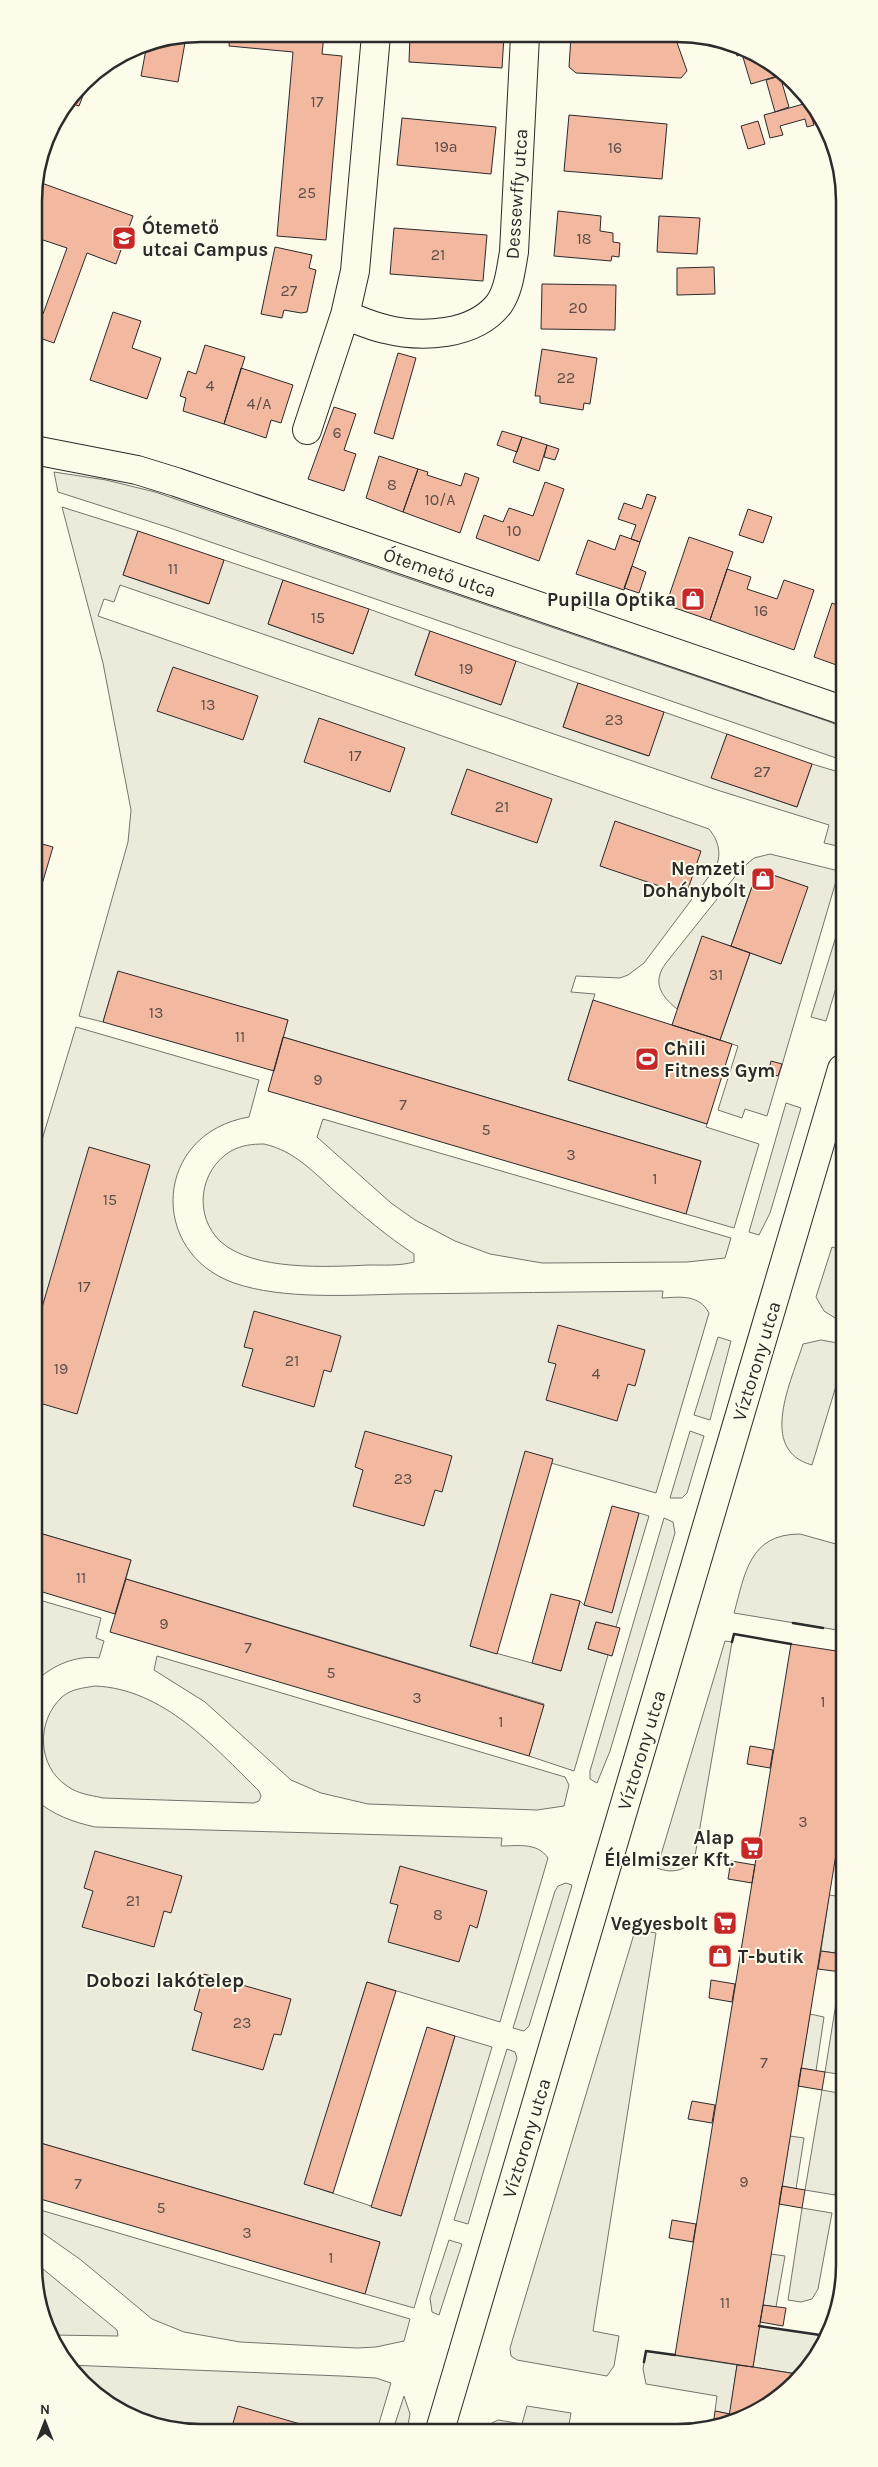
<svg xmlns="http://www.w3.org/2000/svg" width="878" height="2467" viewBox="0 0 878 2467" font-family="Karla,sans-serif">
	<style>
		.green { fill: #ecebdb; stroke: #74746e }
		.building { fill: #f2b8a0; stroke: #2b2b2b }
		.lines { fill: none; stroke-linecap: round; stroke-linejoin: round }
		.minor-casing { stroke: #2b2b2b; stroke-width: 30 }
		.minor { stroke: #fdfbea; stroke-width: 28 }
		.wall { stroke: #2b2b2b; stroke-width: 2.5 }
		.labels { text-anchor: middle; stroke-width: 4; stroke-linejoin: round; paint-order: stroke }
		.number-label { font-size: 16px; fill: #5d4e48 }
		.street-label { font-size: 19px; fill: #2b2b2b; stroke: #fdfbea }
		.poi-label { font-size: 19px; font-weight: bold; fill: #2b2b2b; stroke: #fdfbea; text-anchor: end }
		.neighbourhood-label { font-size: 20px; font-weight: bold; fill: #2b2b2b; stroke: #fdfbea }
		.rim { fill: none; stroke: #2b2b2b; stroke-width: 2.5 }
	</style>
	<rect width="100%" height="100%" fill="#fdfbea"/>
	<path class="green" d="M54,472l52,8 49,12 672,229 15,6v33l-675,-233 -109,-35z
		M62,507l76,24 -15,44 85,29 16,-44 59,20 -15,44 85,30 16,-45 61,22 -15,44 86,30 15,-44 62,22 -15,44 85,29 16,-44 63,22 -15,44 85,29 15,-43 30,9v74l-18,-4 5,-18 -112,-35 -597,-205 -6,17 -10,-3 -6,17 611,213c9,11 13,24 7,38l-72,96 -16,12 -8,3 -44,-2 -5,16 24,2 -27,86 139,44 -1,3 53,17 -25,84 -48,-14 15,-53 -418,-124 5,-17 -170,-48 -15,50 -24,-6 49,-174 3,-32 -28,-147z
		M770,854l69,17 -72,245 -22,-7 -3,9 -24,-8 20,-64 -18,-6 30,-87 31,11 26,-77 -49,-17 -27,76 -29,-9 -25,72c-17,-14 -25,-27 -11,-46l75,-94 13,-11z
		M842,917v51l-16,53 -15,-4z
		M76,1027l183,53 -10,37c-95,16 -102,135 -15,166 49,17 118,12 169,11 87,-1 174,-2 260,-3l-1,7c18,-1 37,-4 47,15l-53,180 -105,-30 -81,183 91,25 19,-70 4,4 28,7 27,-99 10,3 -33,111 -20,-5 -8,27 20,6 -34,116 -45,-15 15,-52 -418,-125 5,-19 -95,-28 -1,-369z
		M786,1103l15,5 -31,105 -11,22 -10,-3z
		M323,1119l408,119 -6,20 -38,4 -145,1 -52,-9 -35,-13 -40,-21 -24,-17 -74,-66z
		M264,1144c32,7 52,31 75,51 24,21 49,42 75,59v8c-14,4 -31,3 -45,3 -42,2 -115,6 -148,-23 -28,-26 -22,-72 10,-91 11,-6 22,-7 33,-7z
		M832,1247l10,3 1,73 -19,-12 -8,-14z
		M718,1337l13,4 -21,79 -16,-5z
		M821,1340l22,4v19l-31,102c-55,-15 -20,-85 -9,-121z
		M690,1431l14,5 -17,57 -5,5h-12z
		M664,1518l9,4 2,11 -65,218 -13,32 -7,-4v-8z
		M800,1534l43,12v85l-109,-18c11,-39 15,-79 66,-79z
		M36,1599l65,19 -5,20 8,3 -5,17c-23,-3 -46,7 -63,23z
		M725,1641l7,1 -37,214c-7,15 -23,18 -38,12z
		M157,1656l408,121 4,8 -5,21 -27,4 -169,-6 -47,-11 -30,-13 -86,-78 -51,-32z
		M95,1686c69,3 118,60 164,105l2,5 -2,5 -5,2 -151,-5c-13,-3 -25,-4 -36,-12 -30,-20 -31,-65 -5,-89 9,-8 21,-9 33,-11z
		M36,1800c17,15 37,22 59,27l407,11 -1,8c17,0 36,-4 47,12l-48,164 -133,-40 -62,202 96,32 54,-180 37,11 -78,261 -49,-14 15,-52 -343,-100z
		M566,1883l6,2 -1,4 -42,137 -5,5 -11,-3 42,-137 3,-5z
		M829,1895l14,2 -8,56 -14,-2z
		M640,1930l16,3 -63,398 26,5 -5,30 -7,10 -90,-16 -6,-4 -1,-8 124,-414z
		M841,1972l2,1 1,102 -19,-3z
		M810,2014l14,3 -8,54 -15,-3z
		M507,2049l8,3 2,6 -49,166 -14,-4z
		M822,2090l22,4v48l-9,53 -30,-5z
		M790,2136l14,2 -8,51 -14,-3z
		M802,2208l30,5 -14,76 -6,10 -11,3 -13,-2z
		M37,2209l373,110 -6,22 -28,6 -19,1 -117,-6 -56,-10 -32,-13 -71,-59 -44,-31z
		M843,2237l1,40 -10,43 -3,-8z
		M449,2240l13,4 -23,71 -7,-3 -2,-14z
		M771,2254l14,2 -9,51 -13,-2z
		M37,2264l80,66 1,6 -67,-1 -14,-36z
		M759,2326l68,10 -24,39 -50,-8z
		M646,2351l91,14 -7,49 -15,-3 2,-15 -71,-12 -3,-15z
		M68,2365l273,11 35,2 15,5 -14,47h-208l-42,-14 -44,-32z
		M404,2396l6,18 -3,16h-14z
		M527,2406l44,7 -3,17h-81l3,-6 8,-4 24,4z"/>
	<path class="building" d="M230,34l94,1 -2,19 20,2 -16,184 -49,-4 16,-184 -64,-6z
		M410,35l94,1 -2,32 -93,-6z
		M571,36l104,1 12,34 -6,7 -105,-5 -7,-6z
		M186,37l-8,45 -37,-6 6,-32z
		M734,46l16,6 -13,4z
		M750,52l10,4 24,18 -33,10 -9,-30z
		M91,75l-12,31 -9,-3z
		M780,76l9,31 -14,5 -9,-32z
		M807,103l7,22 -7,2 -2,-8 -25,7 3,9 -13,3 -6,-23z
		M815,109l7,9 4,10 -4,1z
		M569,115l98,9 -5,55 -98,-8z
		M402,118l94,9 -5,47 -94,-9z
		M758,121l7,23 -17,5 -7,-23z
		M826,128l7,20 -5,1 -6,-20z
		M36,181l97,35 -17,48 -29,-11 -33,90 -20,-7v-25l9,3 24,-66 -33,-11v-47z
		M558,211l43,5 -1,15 13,2v9l7,1 -1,14 -7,-1 -1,5 -57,-5z
		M659,216l41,2 -3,36 -40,-2z
		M394,228l93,7 -4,46 -93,-7z
		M275,247l37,8 -3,13 7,2 -9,42 -6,1 -17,-3 -2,8 -21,-4z
		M714,267l1,27 -38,1v-27z
		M542,284l74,1 -1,45 -74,-1z
		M113,312l28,9 -9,27 29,10 -14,41 -57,-19z
		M205,345l40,12 -21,67 -41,-13 3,-13 -6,-2 8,-25 8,3z
		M542,349l55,9 -7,46 -6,-1 -1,7 -43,-7v-7h-5z
		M398,353l18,5 -23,81 -19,-6z
		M241,368l52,17 -12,38 -10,-3 -5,18 -42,-14z
		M334,407l22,7 -12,36 12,4 -12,37 -36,-12z
		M502,431l20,6 -5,15 -20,-7z
		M522,437l25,8 -8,26 -26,-9z
		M547,445l12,4 -4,11 -11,-3z
		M379,456l39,13 -15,43 -37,-14z
		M418,469l10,3 -1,3 34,11 4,-13 14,5 -19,55 -57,-21z
		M545,482l19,7 -25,72 -63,-23 8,-23 19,7 6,-14 24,8z
		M647,494l9,3 -16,45 -9,-3 5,-14 -18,-6 6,-16 18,6z
		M748,509l24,8 -9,26 -24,-8z
		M138,531l86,29 -15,44 -86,-29z
		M620,535l20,7 -16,48 -48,-16 12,-34 27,10z
		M689,537l44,15 -23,68 -44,-15z
		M632,566l14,6 -7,21 -15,-5z
		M727,569l24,8 -4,12 30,10 7,-19 30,10 -20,60 -84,-30z
		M283,580l86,29 -16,45 -85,-30z
		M832,603l10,4v60l-28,-10z
		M430,631l86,30 -15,44 -86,-30z
		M173,667l85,29 -15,44 -86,-29z
		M578,683l86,29 -15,44 -86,-29z
		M319,718l86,30 -15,44 -86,-30z
		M727,734l85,30 -15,43 -86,-29z
		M467,769l85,30 -15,44 -86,-29z
		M615,821l86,30 -15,44 -86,-29z
		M35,842l18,5 -18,61z
		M758,870l50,17 -27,77 -50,-18z
		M702,936l48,17 -30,87 -48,-15z
		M118,971l170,49 -14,51 -171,-49z
		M593,1000l139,44 -25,80 -139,-44z
		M283,1037l418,124 -15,53 -418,-123z
		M771,1061l11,3 -4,12 -10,-3z
		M89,1147l61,18 -73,249 -41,-12v-74z
		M254,1311l87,25 -10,36 -7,-2 -10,37 -72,-21 11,-37 -9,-2z
		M558,1325l87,25 -10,36 -7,-2 -11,37 -71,-21 10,-36 -8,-2z
		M365,1431l87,25 -10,36 -7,-2 -11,36 -71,-20 10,-36 -8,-3z
		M525,1451l28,8 -56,195 -27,-8z
		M612,1506l27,7 -27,100 -28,-8z
		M36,1532l95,28 -16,54 -79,-24z
		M126,1579l418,126 -15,51 -419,-124z
		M551,1594l29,7 -19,70 -29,-8z
		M596,1622l24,6 -8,28 -24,-7z
		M791,1644l52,8v159l-90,556 -78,-12z
		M750,1746l23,4 -3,18 -23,-4z
		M840,1830l3,1v18l-6,-1z
		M95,1851l87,25 -11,37 -7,-2 -10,36 -72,-20 11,-36 -9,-3z
		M731,1861l24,4 -3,18 -24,-4z
		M400,1866l87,25 -10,37 -7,-3 -11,37 -71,-20 10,-37 -8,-2z
		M821,1951l22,3 -2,18 -23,-3z
		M204,1974l87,25 -10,36 -7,-1 -11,36 -71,-20 10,-37 -8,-3z
		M711,1980l24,4 -3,18 -23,-4z
		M367,1982l29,9 -63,202 -29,-9z
		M427,2027l28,9 -54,180 -30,-9z
		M801,2068l24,4 -3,18 -24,-4z
		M692,2101l23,4 -3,18 -24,-4z
		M37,2142l343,100 -15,52 -328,-96z
		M782,2186l23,4 -3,18 -23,-4z
		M672,2220l24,4 -3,18 -24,-4z
		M763,2305l23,3 -3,18 -23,-4z
		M737,2365l16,2 50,8 -42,36 -33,12z
		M238,2406l83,24h-90z
		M715,2411l15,3 -2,9 -11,4 -4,-1z"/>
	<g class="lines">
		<g class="minor-casing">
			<path id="minor" d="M345,315c13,5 26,11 40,14 36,9 89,7 114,-25 10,-14 12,-36 15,-52l11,-216
				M307,430l38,-115 10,-44 21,-236
				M34,450l103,20 39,12 666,228
				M440,2430l402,-1361"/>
		</g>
		<use href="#minor" class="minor"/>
		<path class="wall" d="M793,1623l30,5
			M732,1642l2,-8 57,10
			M759,2326l68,10
			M644,2362l2,-11 29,4"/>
	</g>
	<defs>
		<g id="university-square" transform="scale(1.25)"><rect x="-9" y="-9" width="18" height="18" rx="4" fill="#c62828" stroke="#fdfbea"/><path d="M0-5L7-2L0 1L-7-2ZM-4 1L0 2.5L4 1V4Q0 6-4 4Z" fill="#fff"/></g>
		<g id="shop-square" transform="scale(1.25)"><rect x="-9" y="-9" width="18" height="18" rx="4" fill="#c62828" stroke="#fdfbea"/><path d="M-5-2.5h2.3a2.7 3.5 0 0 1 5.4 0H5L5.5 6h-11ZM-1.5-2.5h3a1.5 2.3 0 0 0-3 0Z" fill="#fff"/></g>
		<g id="stadium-square" transform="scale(1.25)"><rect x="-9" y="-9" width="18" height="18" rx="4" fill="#c62828" stroke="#fdfbea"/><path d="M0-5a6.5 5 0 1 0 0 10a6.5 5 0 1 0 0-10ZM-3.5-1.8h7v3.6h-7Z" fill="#fff"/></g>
		<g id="supermarket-square" transform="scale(1.25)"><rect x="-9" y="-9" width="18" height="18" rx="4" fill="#c62828" stroke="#fdfbea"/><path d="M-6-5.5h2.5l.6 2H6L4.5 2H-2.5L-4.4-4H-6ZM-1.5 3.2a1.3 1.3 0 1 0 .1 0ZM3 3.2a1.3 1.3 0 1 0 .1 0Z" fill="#fff"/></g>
	</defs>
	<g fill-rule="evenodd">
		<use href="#university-square" x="124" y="238"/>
		<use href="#shop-square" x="693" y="599"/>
		<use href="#shop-square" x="763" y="879"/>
		<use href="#stadium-square" x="647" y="1059"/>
		<use href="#supermarket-square" x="752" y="1848"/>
		<use href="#supermarket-square" x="725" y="1923"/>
		<use href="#shop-square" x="720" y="1956"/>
	</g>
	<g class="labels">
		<g class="number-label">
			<text x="317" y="107">17</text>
			<text x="446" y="152">19a</text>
			<text x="615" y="153">16</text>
			<text x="307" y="198">25</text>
			<text x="584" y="244">18</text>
			<text x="438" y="260">21</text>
			<text x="289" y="296">27</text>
			<text x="578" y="313">20</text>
			<text x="566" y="383">22</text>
			<text x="210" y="391">4</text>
			<text x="259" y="409">4/A</text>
			<text x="337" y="438">6</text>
			<text x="392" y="490">8</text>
			<text x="440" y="505">10/A</text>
			<text x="514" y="536">10</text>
			<text x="173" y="574">11</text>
			<text x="761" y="616">16</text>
			<text x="318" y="623">15</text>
			<text x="466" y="674">19</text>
			<text x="208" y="710">13</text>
			<text x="614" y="725">23</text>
			<text x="355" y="761">17</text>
			<text x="762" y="777">27</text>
			<text x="502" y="812">21</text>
			<text x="716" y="980">31</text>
			<text x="156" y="1018">13</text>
			<text x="240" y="1042">11</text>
			<text x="318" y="1085">9</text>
			<text x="403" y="1110">7</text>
			<text x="486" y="1135">5</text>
			<text x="571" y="1160">3</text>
			<text x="655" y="1184">1</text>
			<text x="110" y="1205">15</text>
			<text x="84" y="1292">17</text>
			<text x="292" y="1366">21</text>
			<text x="61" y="1374">19</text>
			<text x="596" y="1379">4</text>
			<text x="403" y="1484">23</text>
			<text x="81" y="1583">11</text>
			<text x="164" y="1629">9</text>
			<text x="248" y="1653">7</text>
			<text x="331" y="1678">5</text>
			<text x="417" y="1703">3</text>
			<text x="823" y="1707">1</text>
			<text x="501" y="1727">1</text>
			<text x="803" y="1827">3</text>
			<text x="133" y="1906">21</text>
			<text x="438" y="1920">8</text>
			<text x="242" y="2028">23</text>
			<text x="764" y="2068">7</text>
			<text x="744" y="2187">9</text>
			<text x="78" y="2189">7</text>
			<text x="161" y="2213">5</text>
			<text x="247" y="2238">3</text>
			<text x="331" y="2263">1</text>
			<text x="725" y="2308">11</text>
		</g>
		<g class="street-label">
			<text transform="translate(516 194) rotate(-86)" y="7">Dessewffy utca</text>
			<text transform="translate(440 572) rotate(19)" y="7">Ótemető utca</text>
			<text transform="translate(756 1361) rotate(-73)" y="7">Víztorony utca</text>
			<text transform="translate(641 1750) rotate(-73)" y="7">Víztorony utca</text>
			<text transform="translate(526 2138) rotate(-73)" y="7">Víztorony utca</text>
		</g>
		<g class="poi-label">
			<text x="142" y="234" text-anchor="start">Ótemető<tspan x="142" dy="22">utcai Campus</tspan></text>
			<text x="676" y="606">Pupilla Optika</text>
			<text x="746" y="875">Nemzeti<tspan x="746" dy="22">Dohánybolt</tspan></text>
			<text x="664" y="1055" text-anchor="start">Chili<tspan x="664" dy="22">Fitness Gym</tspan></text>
			<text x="734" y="1844">Alap<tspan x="734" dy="22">Élelmiszer Kft.</tspan></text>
			<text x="708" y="1930">Vegyesbolt</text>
			<text x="738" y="1963" text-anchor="start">T-butik</text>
		</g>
		<g class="neighbourhood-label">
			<text x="165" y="1987">Dobozi lakótelep</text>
		</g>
	</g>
	<path d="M0 0H878V2467H0ZM201 42H677A159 159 0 0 1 836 201V2265A159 159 0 0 1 677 2424H201A159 159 0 0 1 42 2265V201A159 159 0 0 1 201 42Z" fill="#fdfbea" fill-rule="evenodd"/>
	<path class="rim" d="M201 42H677A159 159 0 0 1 836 201V2265A159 159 0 0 1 677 2424H201A159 159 0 0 1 42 2265V201A159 159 0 0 1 201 42Z"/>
	<g transform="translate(45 2422)" stroke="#fdfbea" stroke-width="4" paint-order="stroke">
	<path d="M0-4L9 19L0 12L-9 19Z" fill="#2b2b2b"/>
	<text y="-8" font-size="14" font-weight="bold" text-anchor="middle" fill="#2b2b2b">N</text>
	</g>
</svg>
